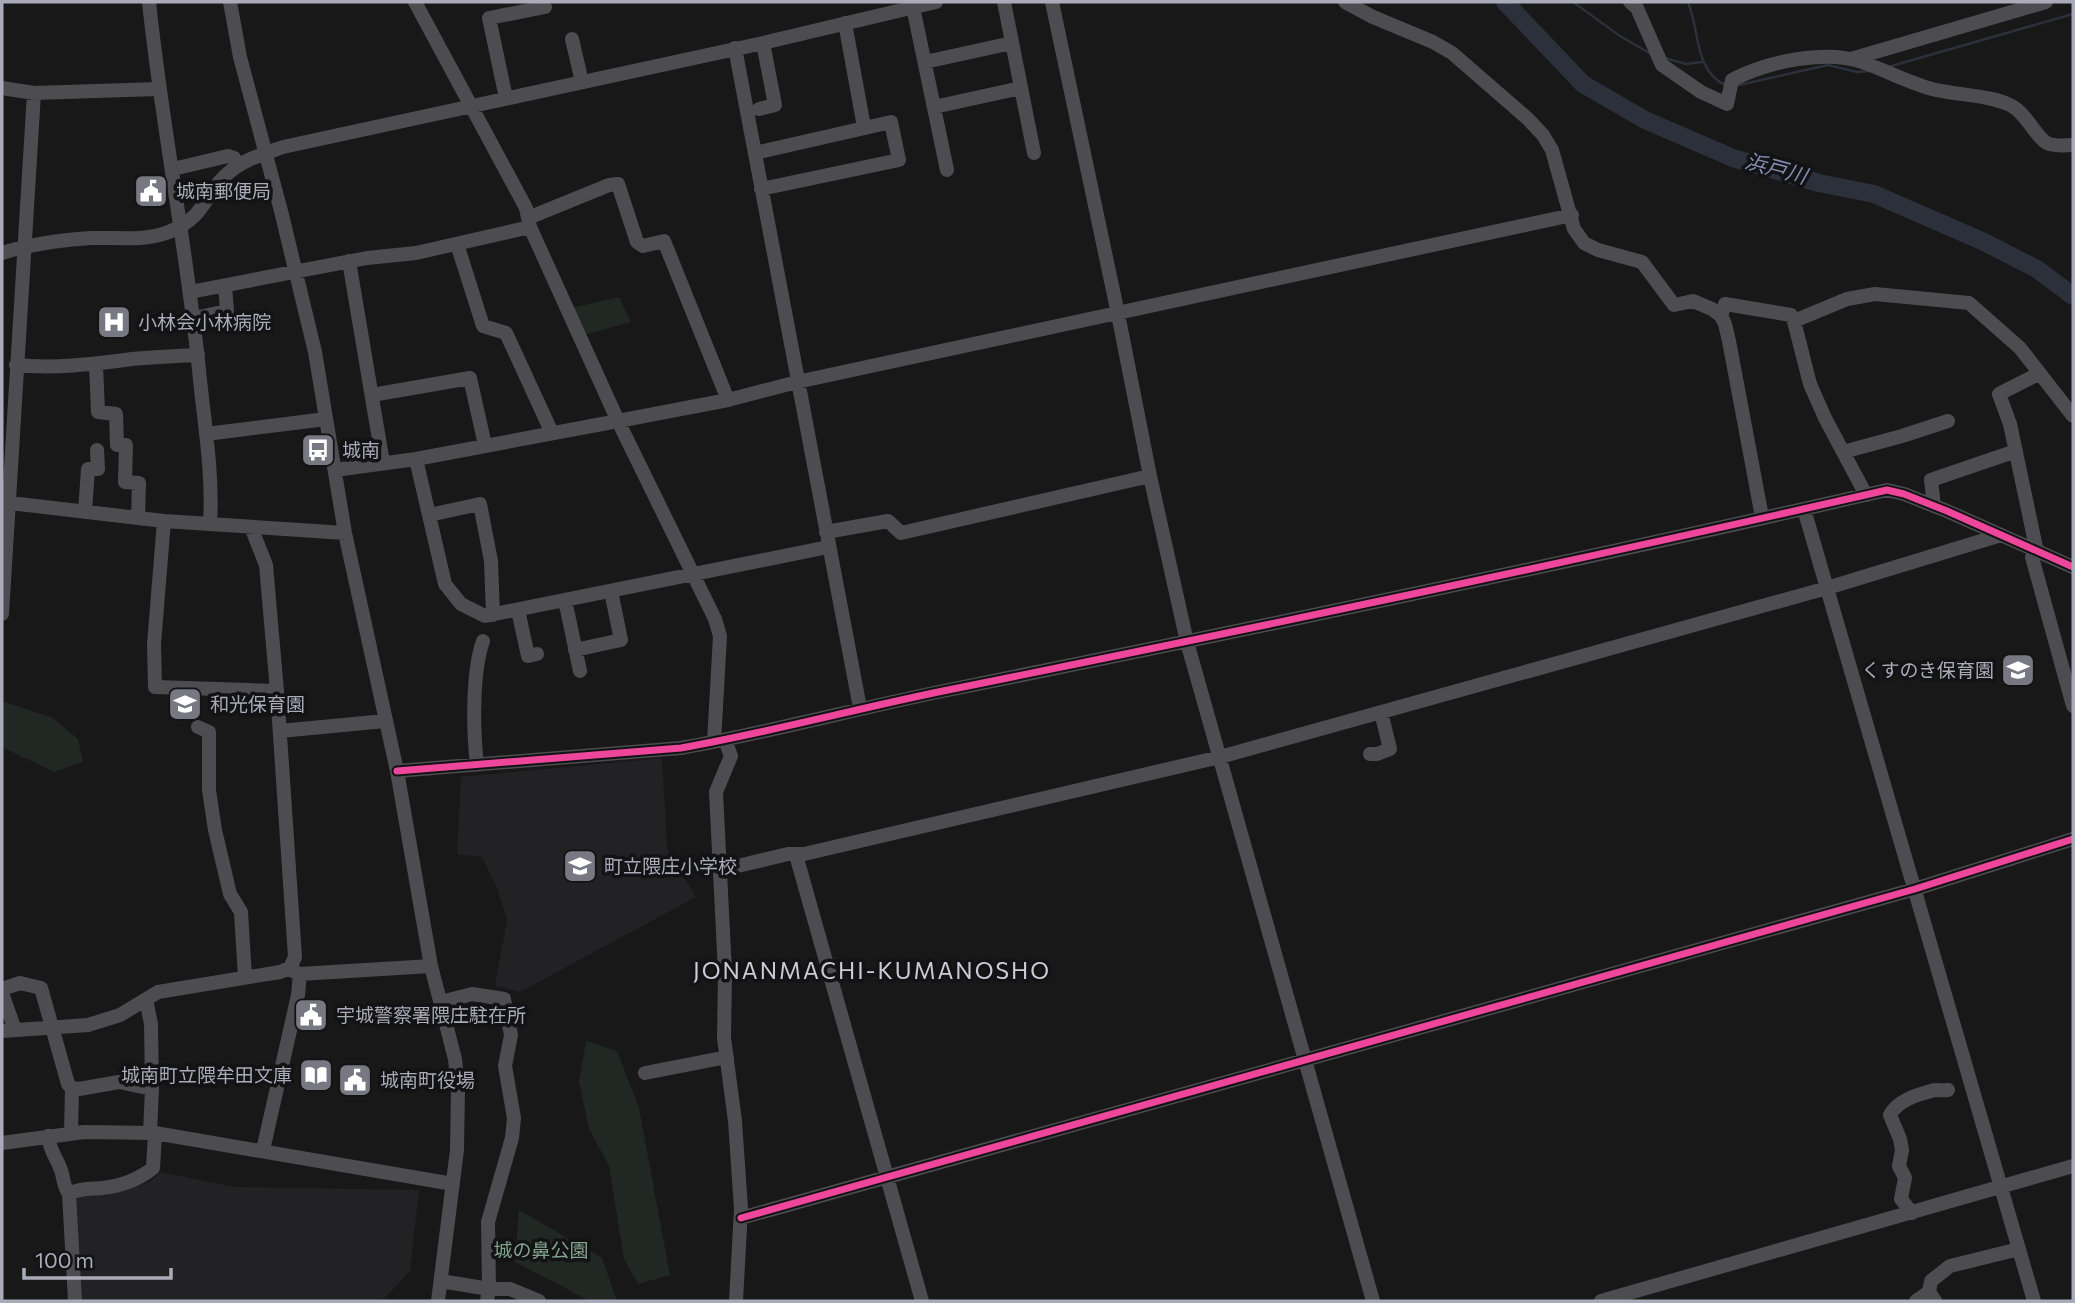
<svg xmlns="http://www.w3.org/2000/svg" width="2075" height="1303" viewBox="0 0 2075 1303" font-family="Commissioner,'Noto Sans JP',sans-serif">
	<style>
		.built { fill: #222224 }
		.green { fill: #212722 }
		.lines { fill: none; stroke-linecap: round; stroke-linejoin: round }
		.stream { stroke: #2c303a; stroke-width: 2.5 }
		.river { stroke: #2c303a; stroke-width: 18 }
		.minor { stroke: #4d4d51; stroke-width: 14 }
		.cycleway-casing { stroke: #131214; stroke-width: 11 }
		.cycleway { stroke: #ed469a; stroke-width: 7 }
		.labels { text-anchor: middle; stroke-width: 7; stroke-linejoin: round; paint-order: stroke }
		.poi-label { font-size: 19px; fill: #aaabb9; stroke: #131214; text-anchor: start }
		.park-label { font-size: 19px; fill: #82a38d; stroke: #131214 }
		.water-label { font-size: 21px; font-style: italic; fill: #838fb2; stroke: #131214 }
		.quarter-label { font-size: 23px; letter-spacing: 2px; fill: #cbcbd5; stroke: #131214 }
	</style>
	<rect width="100%" height="100%" fill="#181818"/>
	<path class="built" d="M662,758l5,88 9,29 7,1 13,21 -176,95 -25,-6 12,-66 -10,-32 -15,-31 -25,-3 4,-77z
		M160,1172l74,15 185,3 -9,81 -28,30h-303l-6,-98 7,-6 25,-3 43,-11z"/>
	<path class="green" d="M619,297l12,25 -51,14 -13,-27z
		M2,701l51,17 25,21 5,23 -29,10 -52,-25z
		M586,1041l31,10 22,57 31,167 -32,9 -14,-25 -15,-93 -20,-37 -10,-48z
		M519,1210l83,48 15,43h-27l-75,-39z"/>
	<g class="lines">
		<path class="stream" d="M1573,2l47,34 31,18
			M1688,2c12,29 6,68 37,83
			M1664,58l22,6 16,-2
			M1888,67l185,-53
			M1735,86l93,-21 29,7 11,-1"/>
		<path class="river" d="M1505,2l78,82 62,36 88,38 86,25 55,11 108,47 55,28 36,27"/>
		<path class="minor" d="M149,2c13,126 39,251 51,378 5,48 13,95 10,143
			M230,2l10,55 41,154 34,141 30,181 52,238 34,195 24,93 3,29 -1,62 -19,151
			M415,2l111,206 4,19 88,194 97,198 5,17 -6,106
			M1004,2l30,151
			M1052,2l66,312 32,162 37,166 186,659
			M1345,2l28,15 60,25 19,11 76,66 15,16 9,15 22,79 10,14 14,7 44,12 32,43 19,-4 19,8 9,7 4,8 4,17 33,176
			M1630,2l7,6 25,57 39,27 26,12 5,-24c35,-18 92,-31 130,-18 23,8 45,20 70,27 24,6 57,6 78,16 17,8 25,32 37,38 7,4 18,2 26,2
			M913,7l34,163
			M845,23l19,104
			M572,39l10,43
			M735,48l125,660
			M1851,59l195,-57
			M925,62l87,-19
			M2,88l32,5 124,-4
			M506,98l-17,-80 56,-11
			M934,107l87,-19
			M759,109l16,-4 -12,-62
			M755,153l136,-31 8,38 -138,29
			M173,169l55,-13 6,2 5,7
			M528,218l81,-33 9,-1 19,58 6,4 21,-5 64,159
			M457,244l26,82 23,7 46,100
			M2,253c28,-9 59,-13 89,-15 27,-1 55,4 80,-7 36,-16 31,-34 55,-56 16,-15 37,-21 57,-28l480,-104 173,-41
			M349,261l34,202
			M190,292l177,-34 49,-5 114,-26
			M1721,316l4,-12 66,11 3,6 16,63 15,34 41,77
			M194,318l33,-7 -2,-25
			M1794,321l53,-22 28,-5 94,9 51,45 53,68
			M16,365c39,4 77,-1 116,-6 22,-2 44,-3 66,-4
			M96,365l2,47 18,2 1,31h9l-1,37 14,1 -1,35
			M2038,374l-39,20 11,30 27,128 -5,5 41,149
			M372,395l98,-17 15,67
			M206,434l120,-15
			M1843,452l59,-16 46,-15
			M416,459l29,125 16,20 24,12 343,-69
			M335,470l81,-11 202,-38 110,-21 69,-18 775,-167
			M2,502l162,19 181,12
			M1934,506l-3,-26 85,-29
			M1804,509l230,792
			M85,512l3,-43h10l-1,-19
			M429,515l51,-11 11,57 2,54
			M164,521l-10,123 1,43 122,4
			M826,532l62,-11 13,12 249,-57
			M565,600l15,71
			M518,610l10,46 9,-2
			M2,614l32,-521
			M575,650l46,-10 -10,-49
			M198,727l11,5v58l6,40 15,64 11,18 4,65
			M280,731l105,-10
			M725,740l6,16 -15,36 9,180 -1,66 11,83 6,88 -5,92
			M1370,754h7l13,-5 -9,-37
			M477,764c-4,-33 -5,-92 6,-123
			M397,771l284,-23c91,-16 181,-41 272,-59 312,-63 624,-128 934,-199l17,4 43,17 126,56
			M796,855l126,446
			M721,870l67,-16h16l416,-97 607,-169 174,-53
			M293,971l7,3 131,-8
			M2,989l18,-6 21,5 27,96 4,4 7,1 40,-7 33,7 -2,44
			M2,993l13,37
			M146,999l5,25 1,65
			M441,1002l31,-8 32,5 7,36 -6,31 9,52 -2,20 -24,84 1,67 -2,12
			M2,1031l86,-6 32,-10 38,-23 122,-20 10,-4 5,-11 -18,-266 -11,-126 -15,-38
			M645,1073l82,-16
			M71,1133l1,-45
			M48,1136c2,16 8,20 13,34 3,9 2,16 8,24l6,107
			M2,1143l82,-11 71,1 298,51
			M263,1150l35,-155 2,-21
			M69,1194c10,-6 21,-5 33,-6 19,-2 36,-8 51,-20l2,-35
			M1912,1213l-11,-14 4,-21 -6,-12 3,-16 -2,-11 -10,-24c7,-14 26,-20 41,-24 5,-2 11,0 17,-1
			M741,1218l1174,-329 158,-50
			M441,1281l48,8h21l29,12
			M1601,1301l472,-135
			M1916,1301l13,-9
			M1935,1301l-6,-9 2,-11 19,-15 69,-17"/>
		<g class="cycleway-casing">
			<path id="cycleway" d="M397,771l284,-23c91,-16 181,-41 272,-59 312,-63 624,-128 934,-199l17,4 43,17 126,56
				M741,1218l1174,-329 158,-50"/>
		</g>
		<use href="#cycleway" class="cycleway"/>
	</g>
	<defs>
		<g id="civic-square" transform="scale(1.75)"><rect x="-9" y="-9" width="18" height="18" rx="4" fill="#777881" stroke="#131214"/><path d="M-.6-6.5H3V-4.5H.6V-3L4-1V1h2V6H-6V1h2V-1L-.6-3ZM-1.2 2.5V6h2.4V2.5Z" fill="#fff"/></g>
		<g id="hospital-square" transform="scale(1.75)"><rect x="-9" y="-9" width="18" height="18" rx="4" fill="#777881" stroke="#131214"/><path d="M-5-5h3v3.5h4V-5h3V5h-3V1.5h-4V5h-3Z" fill="#fff"/></g>
		<g id="bus-square" transform="scale(1.75)"><rect x="-9" y="-9" width="18" height="18" rx="4" fill="#777881" stroke="#131214"/><path d="M-5-6H5V4H4V6H2V4H-2V6H-4V4H-5ZM-3.5-4V0h7V-4ZM-3.5 1.2v1.5H-2V1.2ZM2 1.2v1.5H3.5V1.2Z" fill="#fff"/></g>
		<g id="school-square" transform="scale(1.75)"><rect x="-9" y="-9" width="18" height="18" rx="4" fill="#777881" stroke="#131214"/><path d="M0-5L7-2L0 1L-7-2ZM-4 1L0 2.5L4 1V4Q0 6-4 4Z" fill="#fff"/></g>
		<g id="library-square" transform="scale(1.75)"><rect x="-9" y="-9" width="18" height="18" rx="4" fill="#777881" stroke="#131214"/><path d="M-6-4Q-3-5.5-.7-3.5V5Q-3 3-6 4ZM6-4Q3-5.5 .7-3.5V5Q3 3 6 4Z" fill="#fff"/></g>
	</defs>
	<g fill-rule="evenodd">
		<use href="#civic-square" x="151" y="191"/>
		<use href="#hospital-square" x="114" y="322"/>
		<use href="#bus-square" x="318" y="450"/>
		<use href="#school-square" x="2018" y="670"/>
		<use href="#school-square" x="185" y="704"/>
		<use href="#school-square" x="580" y="866"/>
		<use href="#civic-square" x="311" y="1015"/>
		<use href="#library-square" x="316" y="1075"/>
		<use href="#civic-square" x="355" y="1080"/>
	</g>
	<g class="labels">
		<g class="poi-label">
			<text x="176" y="198">城南郵便局</text>
			<text x="138" y="329">小林会小林病院</text>
			<text x="342" y="457">城南</text>
			<text x="1994" y="677" text-anchor="end">くすのき保育園</text>
			<text x="210" y="711">和光保育園</text>
			<text x="604" y="873">町立隈庄小学校</text>
			<text x="336" y="1022">宇城警察署隈庄駐在所</text>
			<text x="292" y="1082" text-anchor="end">城南町立隈牟田文庫</text>
			<text x="380" y="1087">城南町役場</text>
		</g>
		<g class="park-label">
			<text x="541" y="1257">城の鼻公園</text>
		</g>
		<g class="water-label">
			<text transform="translate(1776 169) rotate(15)" y="7">浜戸川</text>
		</g>
		<g class="quarter-label">
			<text x="872" y="979">JONANMACHI-KUMANOSHO</text>
		</g>
	</g>
	<rect width="2075" height="1303" fill="none" stroke="#aaabb9" stroke-width="7"/>
	<path d="M24 1268v10h147v-10" fill="none" stroke="#aaabb9" stroke-width="3.5"/>
	<text x="35" y="1268" font-size="21" fill="#aaabb9" stroke="#131214" stroke-width="5" paint-order="stroke">100 m</text>
</svg>
